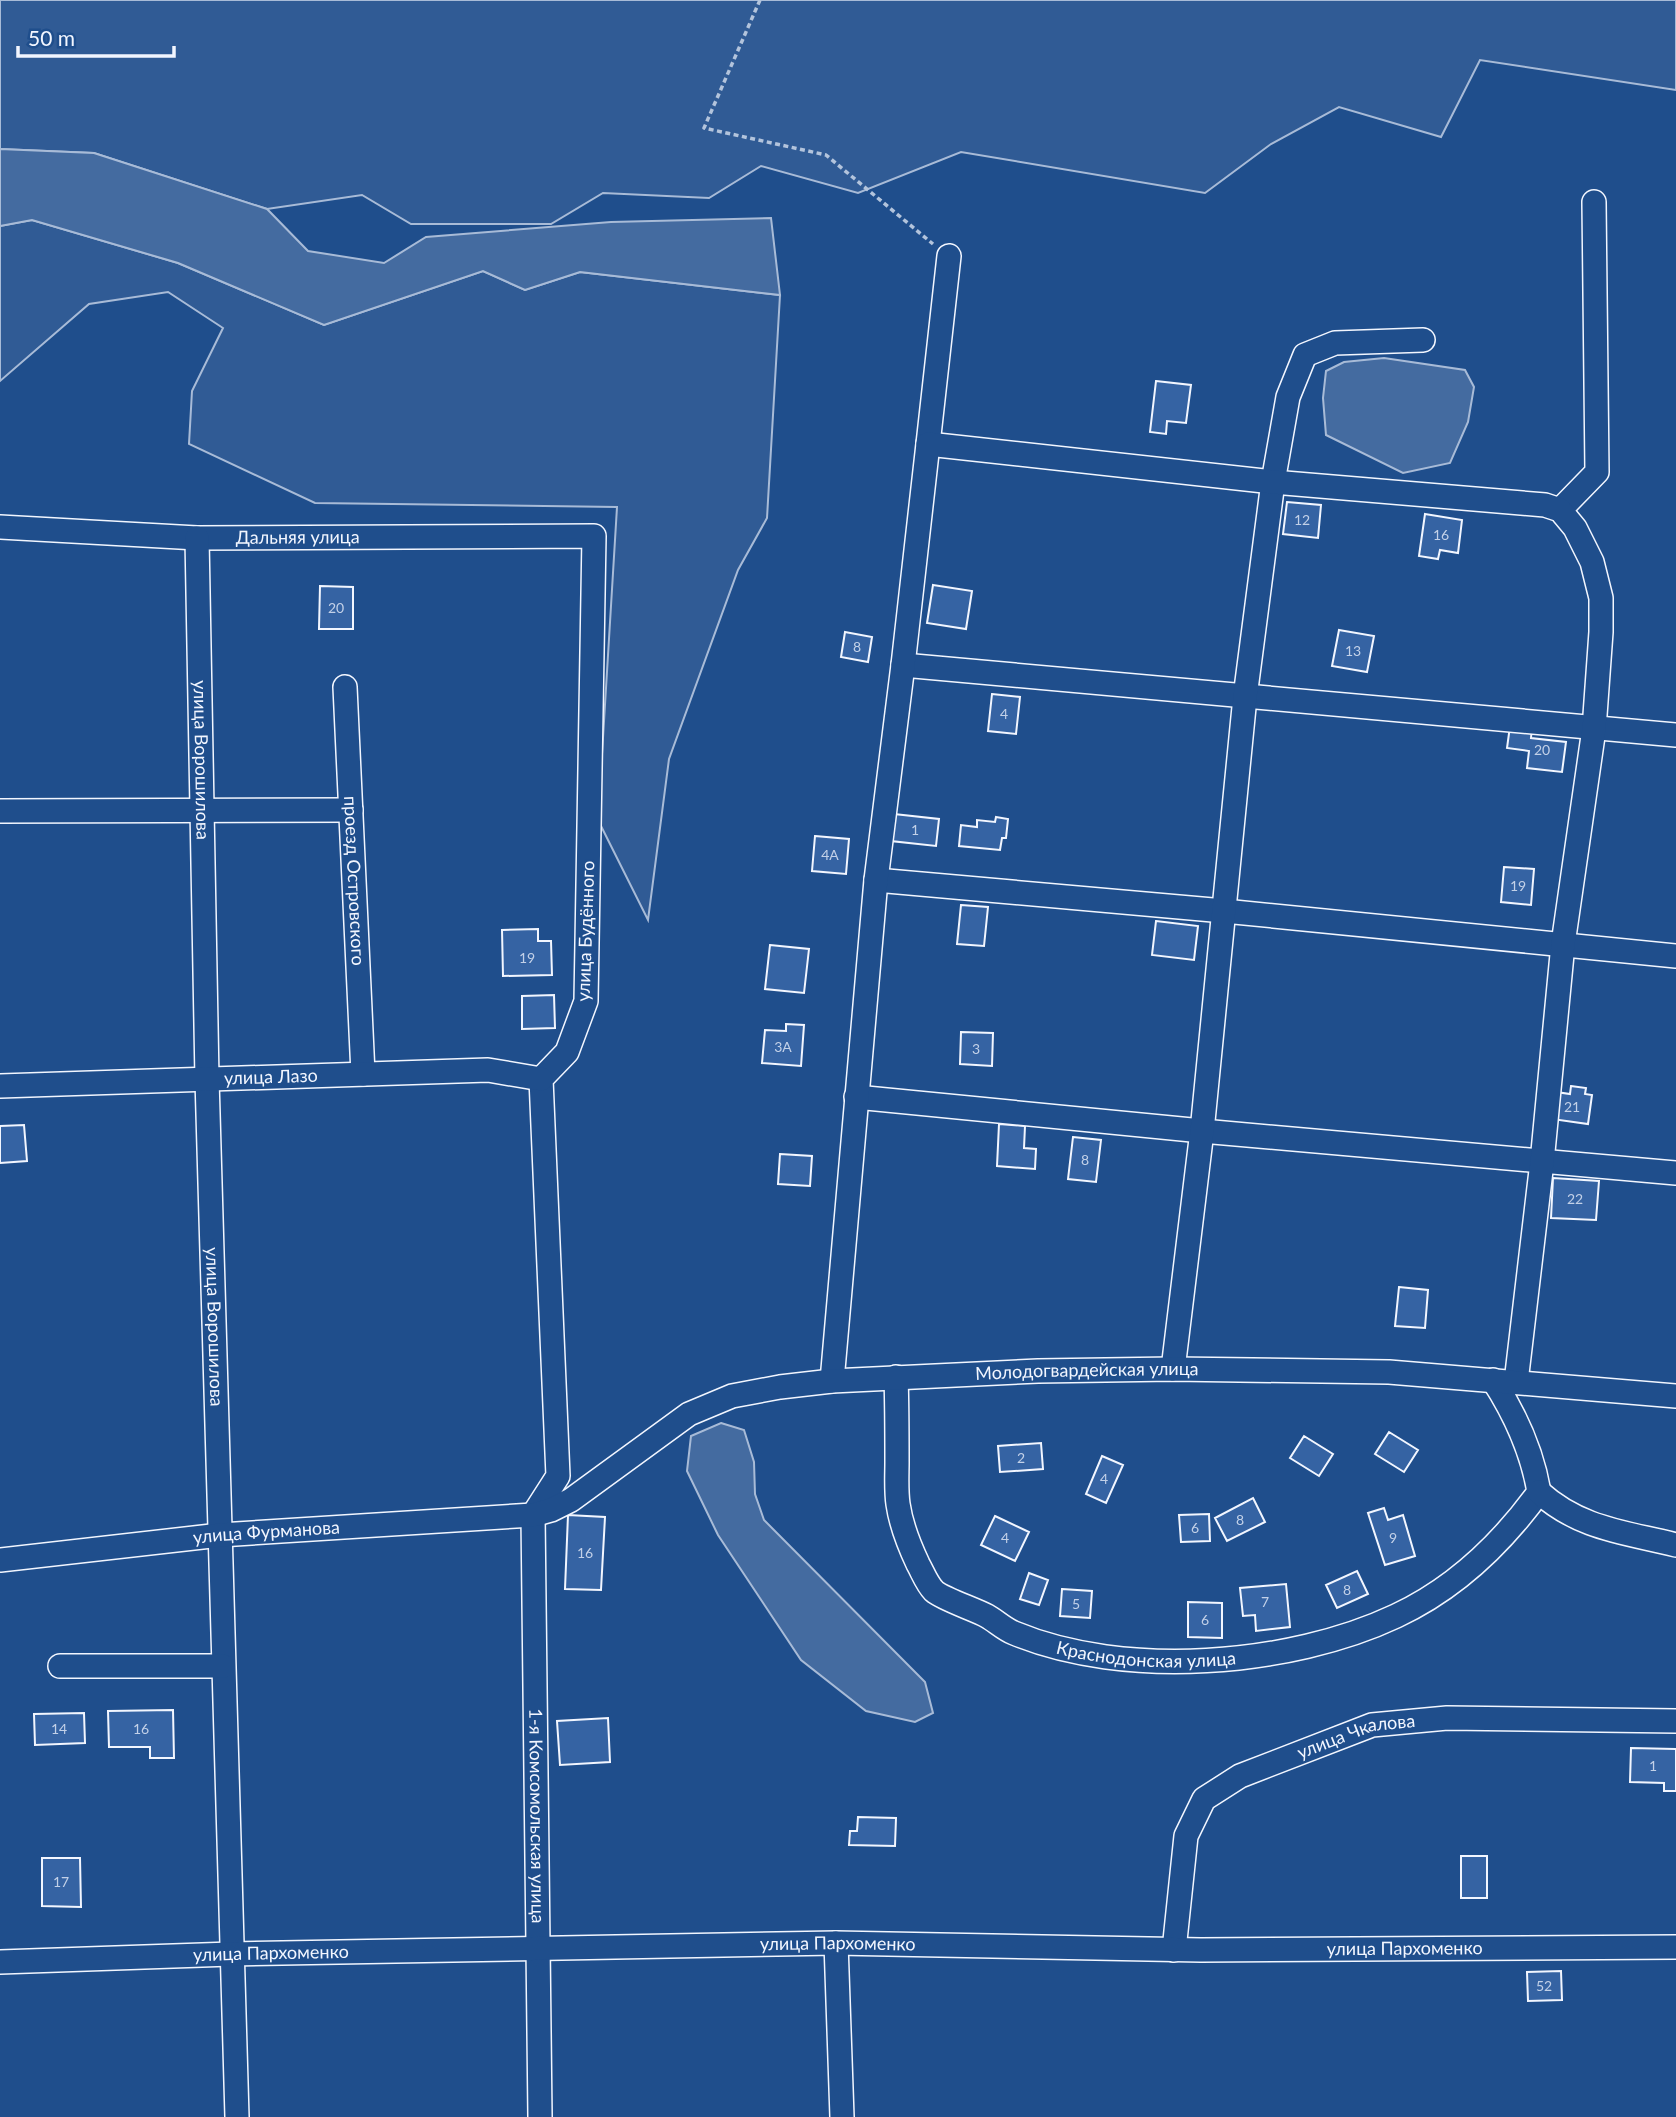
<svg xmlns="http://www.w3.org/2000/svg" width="1676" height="2117" viewBox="0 0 1676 2117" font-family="Lato,sans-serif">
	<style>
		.built { fill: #305b95; stroke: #a8bbd7; stroke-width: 2 }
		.water { fill: #446ba0; stroke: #a8bbd7; stroke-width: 2 }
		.building { fill: #3563a3; stroke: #f2f6ff; stroke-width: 2 }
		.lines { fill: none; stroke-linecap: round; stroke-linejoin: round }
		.minor-casing { stroke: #f2f6ff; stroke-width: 26 }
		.path { stroke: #b3c4dc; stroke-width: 3.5; stroke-dasharray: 5 3.5; stroke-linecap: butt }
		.minor { stroke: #1f4e8c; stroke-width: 23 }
		.labels { text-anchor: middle; stroke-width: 5; stroke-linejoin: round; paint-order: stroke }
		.number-label { font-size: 14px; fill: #c3d1e8 }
		.street-label { font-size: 18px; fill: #f2f6ff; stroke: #1f4e8c }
	</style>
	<rect width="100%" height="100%" fill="#1f4e8c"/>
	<path class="built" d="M0,0h1676v90l-196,-30 -39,77 -102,-30 -68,37 -66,49 -244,-41 -103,41 -97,-27 -52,32 -106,-5 -52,31h-140l-49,-29 -95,14 -173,-56 -94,-4z
		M32,220l146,43 146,62 159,-54 42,19 55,-18 200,23 -13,223 -29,52 -69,189 -21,161 -50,-100 19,-313 -302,-4 -126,-59 3,-53 31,-63 -55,-36 -79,12 -89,77v-155z"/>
	<path class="water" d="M0,149l94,4 173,56 41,42 76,12 42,-26 185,-15 160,-4 9,77 -200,-23 -55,18 -42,-19 -159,54 -146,-62 -146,-43 -32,6z
		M1384,358l81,12 9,17 -6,35 -18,41 -47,10 -77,-38 -3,-37 3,-27 18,-9z
		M721,1423l23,7 10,32 1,32 9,26 161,162 8,31 -18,9 -49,-11 -65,-51 -83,-125 -31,-64 4,-35z"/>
	<path class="building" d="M1156,381l35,4 -5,38 -19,-2 -1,13 -16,-2z
		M1287,502l34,3 -3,33 -35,-4z
		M1425,514l37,6 -4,33 -18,-3 -2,9 -19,-3z
		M933,585l39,6 -6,38 -39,-6z
		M320,586l33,1v42h-34z
		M1339,630l35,6 -7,36 -35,-6z
		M845,632l27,5 -4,25 -27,-5z
		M992,694l28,3 -4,37 -28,-3z
		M1510,726l22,2 -1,10 35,4 -4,30 -35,-4 2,-17 -22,-3z
		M894,814l45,5 -3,27 -45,-5z
		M996,817l12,2 -2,19h-4l-2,12 -41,-4 2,-21 16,2v-7l18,2z
		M815,836l34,3 -3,35 -34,-3z
		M1504,867l30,2 -3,36 -30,-3z
		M961,905l27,2 -4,39 -27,-2z
		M1156,921l42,5 -4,34 -42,-5z
		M538,929v12h13l1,34 -49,1 -1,-46z
		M770,945l39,4 -5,44 -39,-4z
		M554,995l1,33 -33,1v-33z
		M786,1024l18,1 -3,41 -39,-3 3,-33 21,1z
		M961,1032l32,1 -1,33 -32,-2z
		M1571,1086l15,2 -1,6 7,1 -4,29 -36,-5 4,-27 14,2z
		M999,1124l26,2 -1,22 12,1 -1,20 -38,-3z
		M24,1125l3,36 -27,2v-37z
		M1073,1137l28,3 -5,42 -28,-3z
		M780,1154l32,2 -2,30 -32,-2z
		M1553,1178l46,3 -3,39 -45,-2z
		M1399,1287l29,3 -3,38 -30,-2z
		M1389,1432l29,18 -14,22 -29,-18z
		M1304,1436l29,18 -14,22 -29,-18z
		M1041,1443l2,26 -43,3 -2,-26z
		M1102,1456l21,9 -17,38 -20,-9z
		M1253,1498l12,24 -38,19 -12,-23z
		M1384,1508l4,12 15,-5 12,41 -30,9 -17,-52z
		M1209,1514l1,27 -29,1 -2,-27z
		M568,1515l37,2 -4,73 -36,-1z
		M995,1516l34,16 -14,29 -34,-16z
		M1357,1571l11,23 -31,14 -11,-23z
		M1029,1573l19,7 -9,25 -19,-6z
		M1286,1584l4,43 -34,4 -1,-16 -12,1 -3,-28z
		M1062,1589l30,2 -2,27 -30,-2z
		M1188,1602l34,1v35l-34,-1z
		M173,1710l1,48h-24v-11h-41l-1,-36z
		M84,1713l1,30 -50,2 -1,-31z
		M608,1718l2,44 -50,3 -3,-44z
		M1631,1748l45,1v42h-12v-8l-34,-1z
		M858,1817l38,1 -1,28 -46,-1 1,-14h7z
		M1461,1856h26v42h-26z
		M42,1858h38l1,49 -39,-1z
		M1561,1971l1,29 -34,1 -1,-29z"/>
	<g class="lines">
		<g class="minor-casing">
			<g id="minor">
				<path d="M928,444l21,-188"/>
				<path d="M1560,510l37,-38 -3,-270"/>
				<path id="s1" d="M0,527l197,11 397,-2 -8,465 -19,51 -26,27 17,397 -25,39"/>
				<path id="s2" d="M197,538l10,541 30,1038"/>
				<path d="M903,665l773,70"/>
				<path id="s3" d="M345,687l18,387"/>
				<path d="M0,811l351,-1"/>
				<path d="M876,880l348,31 452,45"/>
				<path id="s4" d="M0,1086l488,-16 53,9"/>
				<path d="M856,1097l346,34 474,42"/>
				<path d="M1173,1369l29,-238 43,-434 28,-215 15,-85 17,-42 30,-12 88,-3"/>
				<path id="s5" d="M896,1377c1,28 1,56 1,85 0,13 -1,28 1,42 3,21 11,41 20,60 5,9 9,20 16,27 9,8 40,18 53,25 9,5 17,13 27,17 110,46 276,33 382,-17 58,-27 106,-73 143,-124 -7,-41 -24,-78 -46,-112"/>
				<path d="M832,1381l44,-501 27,-215 25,-221 345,38 272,23 15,5 15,18 17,34 9,36v34l-7,97 -31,215 -21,218 -26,220"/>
				<path d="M1539,1492c41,37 85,40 137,53"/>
				<path id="s6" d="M533,1515l7,602"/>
				<path id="s7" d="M0,1560l220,-25 313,-20 18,-5 20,-10 118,-86 43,-18 48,-9 52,-6 206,-10 135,-2 216,3 287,24"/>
				<path d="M60,1666h163"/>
				<path d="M836,1943l6,174"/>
				<path id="s8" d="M1174,1950l12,-114 18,-37 36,-23 132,-51 75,-7 229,3"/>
				<path id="s9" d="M0,1962l231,-8 605,-11 365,7 475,-3"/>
			</g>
		</g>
		<path class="path" d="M760,0l-56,128 122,27 107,89"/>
		<use href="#minor" class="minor"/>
	</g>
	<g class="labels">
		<g class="number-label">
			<text x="1302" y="525">12</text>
			<text x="1441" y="540">16</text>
			<text x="336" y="613">20</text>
			<text x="857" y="652">8</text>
			<text x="1353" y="656">13</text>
			<text x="1004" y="719">4</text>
			<text x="1542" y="755">20</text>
			<text x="915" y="835">1</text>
			<text x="830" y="860">4А</text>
			<text x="1518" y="891">19</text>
			<text x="527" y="963">19</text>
			<text x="783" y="1052">3А</text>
			<text x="976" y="1054">3</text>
			<text x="1572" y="1112">21</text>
			<text x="1085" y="1165">8</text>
			<text x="1575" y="1204">22</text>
			<text x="1021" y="1463">2</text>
			<text x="1104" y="1484">4</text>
			<text x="1240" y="1525">8</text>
			<text x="1195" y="1533">6</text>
			<text x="1005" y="1543">4</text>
			<text x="1393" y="1543">9</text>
			<text x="585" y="1558">16</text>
			<text x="1347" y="1595">8</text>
			<text x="1265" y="1607">7</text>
			<text x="1076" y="1609">5</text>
			<text x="1205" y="1625">6</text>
			<text x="59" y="1734">14</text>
			<text x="141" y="1734">16</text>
			<text x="1653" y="1771">1</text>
			<text x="61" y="1887">17</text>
			<text x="1544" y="1991">52</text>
		</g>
		<g class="street-label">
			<text dy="6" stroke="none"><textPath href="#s1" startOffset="298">Дальняя улица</textPath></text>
			<text dy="6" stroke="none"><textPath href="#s2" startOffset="222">улица Ворошилова</textPath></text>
			<text dy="6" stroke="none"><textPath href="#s3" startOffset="194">проезд Островского</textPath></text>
			<text transform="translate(586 931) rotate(-88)" y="6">улица Будённого</text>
			<text dy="6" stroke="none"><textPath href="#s4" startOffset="271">улица Лазо</textPath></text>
			<text dy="6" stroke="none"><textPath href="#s2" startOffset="789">улица Ворошилова</textPath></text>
			<text dy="6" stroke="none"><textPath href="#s7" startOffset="1125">Молодогвардейская улица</textPath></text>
			<text dy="6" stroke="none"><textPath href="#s7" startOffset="268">улица Фурманова</textPath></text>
			<text dy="6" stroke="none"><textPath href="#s5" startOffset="448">Краснодонская улица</textPath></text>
			<text dy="6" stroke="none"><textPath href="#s8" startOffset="322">улица Чкалова</textPath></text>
			<text dy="6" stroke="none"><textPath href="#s6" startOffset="301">1-я Комсомольская улица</textPath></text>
			<text dy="6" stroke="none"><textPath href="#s9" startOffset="838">улица Пархоменко</textPath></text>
			<text dy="6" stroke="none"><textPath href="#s9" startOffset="1405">улица Пархоменко</textPath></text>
			<text dy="6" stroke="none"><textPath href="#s9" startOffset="271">улица Пархоменко</textPath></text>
		</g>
	</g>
	<path d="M18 46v10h156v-10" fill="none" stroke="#f2f6ff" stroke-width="3.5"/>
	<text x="28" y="46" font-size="21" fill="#f2f6ff" stroke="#1f4e8c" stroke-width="5" paint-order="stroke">50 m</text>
</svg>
